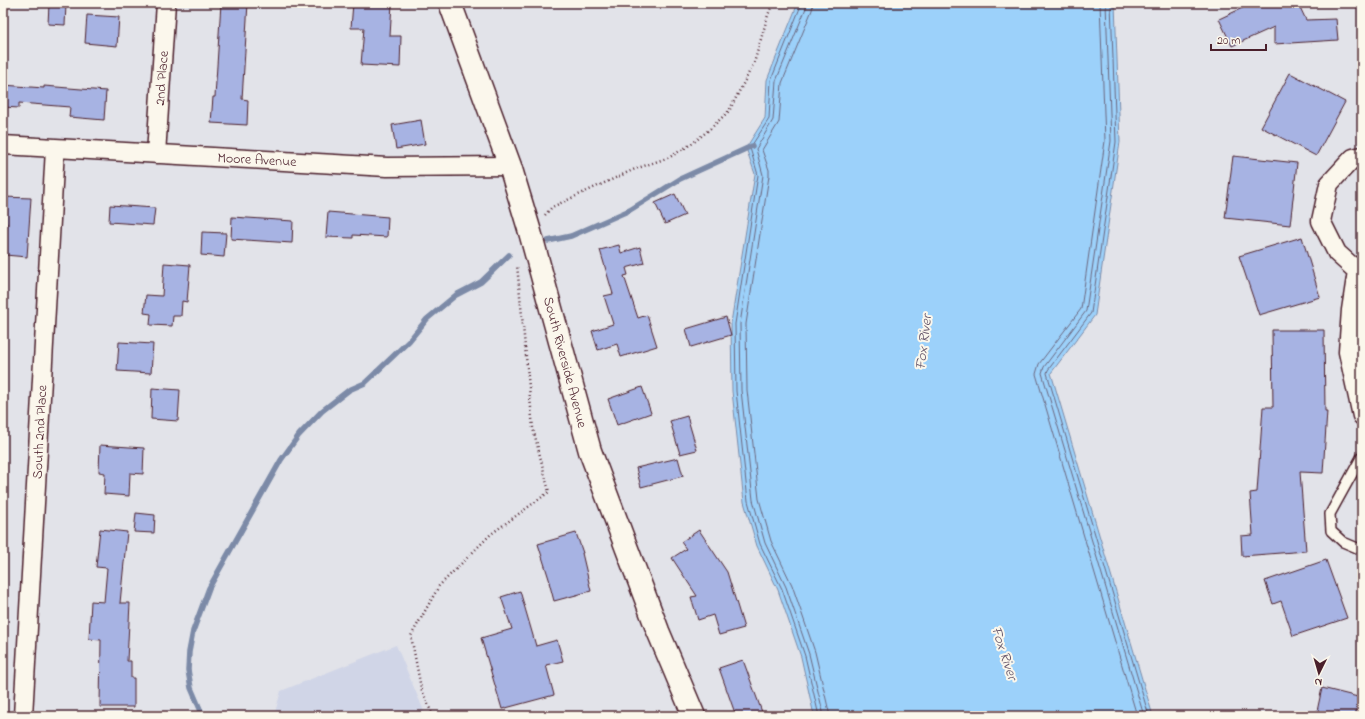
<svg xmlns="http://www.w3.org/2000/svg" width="1365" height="719" viewBox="0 0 1365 719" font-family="'Indie Flower',sans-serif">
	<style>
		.built { fill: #d0d5e7 }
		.water { fill: #9cd1fa; stroke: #7b8aa7 }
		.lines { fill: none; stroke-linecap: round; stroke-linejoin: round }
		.shore { stroke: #6b667e; stroke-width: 1 }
		.stream { stroke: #7b8aa7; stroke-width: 5.5 }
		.building { fill: #a7b3e3; stroke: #4a1f2b }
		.service-casing { stroke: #4a1f2b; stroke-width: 12 }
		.minor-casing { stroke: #4a1f2b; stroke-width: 21 }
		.secondary-casing { stroke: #4a1f2b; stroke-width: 25 }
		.path { stroke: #4a1f2b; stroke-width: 2.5; stroke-dasharray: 1 3; stroke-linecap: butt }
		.service { stroke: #fbf7ec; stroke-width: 9 }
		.minor { stroke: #fbf7ec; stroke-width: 18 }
		.secondary { stroke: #fbf7ec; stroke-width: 22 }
		.labels { text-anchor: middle; stroke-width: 4; stroke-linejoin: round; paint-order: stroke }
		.street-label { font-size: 14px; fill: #4a1f2b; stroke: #fbf7ec }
		.water-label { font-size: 15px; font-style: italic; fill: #635469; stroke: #fbf7ec }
	</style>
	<rect width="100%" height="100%" fill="#e2e3e9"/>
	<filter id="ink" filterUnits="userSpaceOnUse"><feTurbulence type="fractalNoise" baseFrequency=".025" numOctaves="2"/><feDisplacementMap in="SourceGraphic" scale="8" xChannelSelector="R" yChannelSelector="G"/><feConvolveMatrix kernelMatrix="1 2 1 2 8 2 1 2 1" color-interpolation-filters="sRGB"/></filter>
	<g filter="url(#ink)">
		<path class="built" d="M396,645l30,71h-152l7,-25z"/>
		<path class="water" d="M798,3h317l5,139 -25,173 -44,58 102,343h-337l-3,-5 -12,-54 -23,-67 -21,-44 -13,-44 -12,-111 -1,-68 24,-149 -9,-26 19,-30 2,-38z"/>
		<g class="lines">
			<path class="shore" d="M802,3l-31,77 -2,39 -19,29 8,27 -23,149 1,67 12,110 12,43 22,45 23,67 14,60
				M807,3l-1,5 -30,73 -3,39 -17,29 7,26 -23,149 1,66 12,110 12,43 21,44 23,67 15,62
				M813,3l-1,7 -30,73 -3,39 -17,28 7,20v6l-23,148 1,66 12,109 12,42 21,44 23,67 15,64
				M1100,3l5,138 -24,168 -42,55 -3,10 101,342
				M1106,3l5,138 -25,170 -42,56 -2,6 102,343
				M1111,3l5,139 -25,171 -43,57 -1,3 102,343"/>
			<path class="stream" d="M548,241l23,-5 59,-26 50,-31 72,-33
				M203,716l-12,-28 -3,-18 1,-18 4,-21 16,-43 72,-128 18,-25 23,-24 27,-21 16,-7 44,-42 18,-22 29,-24 25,-13 28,-27"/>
		</g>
		<path class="building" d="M221,3h27l-6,96 6,1 -1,25 -36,-2 2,-26h2z
			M353,3h39l-2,33h11l-1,31 -39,-2 3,-37h-13z
			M1253,3h45l8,17 30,-1 2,21 -64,4v-17l-42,19 -13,-27z
			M49,4l17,1 -1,20 -17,-1z
			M87,15l32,2 -2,29 -32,-3z
			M1290,73l55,29 -29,54 -55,-29z
			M3,85l41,3v-2l62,5 -2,29 -35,-3 1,-10 -51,-4v5l-16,-1z
			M421,120l4,24 -29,5 -4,-24z
			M1233,156l64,7 -7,62 -65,-7z
			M675,194l10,21 -20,9 -10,-21z
			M3,197l28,1 -4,59 -22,-2 2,-32 -4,-1z
			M110,205l45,3 -2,17 -44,-3z
			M328,212l60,5 -1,20 -34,-2v3l-27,-1z
			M232,217l61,4 -1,22 -61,-4z
			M202,232l24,1 -2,24 -23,-2z
			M1302,237l18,60 -61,18 -20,-59z
			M619,245l2,8 19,-6 4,16 -18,5 2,7 -4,1 14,42 9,-3 10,31 -36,11 -4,-13 -19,6 -6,-19 21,-7 -9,-28 9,-2 -13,-44z
			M164,263l26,2 -3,37 -5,-1 -1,15h-8l-1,10 -22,-1 1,-11 -7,-1 2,-18 16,1z
			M726,317l5,18 -40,12 -5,-18z
			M1272,330h52l1,81h2l-4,62 -23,-1 6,79 -64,5 -1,-20 12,-1 -3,-42 7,-1 6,-85h10z
			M119,342l34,2 -2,29 -34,-2z
			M642,387l9,26 -34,12 -9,-26z
			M152,388l28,2 -2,31 -27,-2z
			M687,416l10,34 -17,4 -10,-33z
			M100,445l44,3 -1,26 -13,-1 -1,23 -25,-2 1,-21 -6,-1z
			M678,458l5,18 -42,11 -5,-19z
			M136,513l19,2 -1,18 -20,-1z
			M100,529l27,3 -7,71h10l-3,58h4v17h3v29h-34l1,-67 -12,-1 2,-38 13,1 3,-34 -11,-1z
			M699,530l28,42 17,56 -25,7 -6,-20 -15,5 -7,-23 6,-1 -25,-38 14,-9 -5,-7z
			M576,533l7,20h-1l9,38 -37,10 -5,-19h1l-12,-38z
			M1326,560l21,58 -54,18 -12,-35 -8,3 -8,-23z
			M520,591l16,55 21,-6 6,21 -17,4 8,30 -52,14 -21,-71 31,-9 -11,-32z
			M743,660l19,52 -11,4h-15l-17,-48z
			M1322,688l40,10v18h-46z"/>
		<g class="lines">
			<g class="service-casing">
				<path id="service" d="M1362,456l-32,58 1,17 12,11 19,8"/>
			</g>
			<g class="minor-casing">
				<path id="minor" d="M3,145l384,22 123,-1
					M156,154l10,-151
					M1362,264l-5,7 -6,39 -3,42 14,64
					M1357,271l-20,-18 -16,-32 8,-37 24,-26 9,-2
					M23,716l32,-567"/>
			</g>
			<g class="secondary-casing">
				<path id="secondary" d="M450,3l60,163 20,66 60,219 68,180 36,85"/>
			</g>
			<path class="path" d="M545,215l7,-8 83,-38 35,-12 23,-14 17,-14 19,-18 25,-48 14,-48 5,-12
				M433,716l-12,-28 -10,-52 28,-50 52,-52 58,-42 -16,-64 -16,-163"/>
			<use href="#service" class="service"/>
			<use href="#minor" class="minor"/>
			<use href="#secondary" class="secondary"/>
		</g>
	</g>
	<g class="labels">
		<g class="street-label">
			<text transform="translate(161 78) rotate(-86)" y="5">2nd Place</text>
			<text transform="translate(257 159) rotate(3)" y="5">Moore Avenue</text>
			<text transform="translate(566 362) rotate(75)" y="5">South Riverside Avenue</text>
			<text transform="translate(39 432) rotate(-87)" y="5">South 2nd Place</text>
		</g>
		<g class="water-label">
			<text transform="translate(923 342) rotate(-83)" y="5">Fox River</text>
			<text transform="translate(1005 653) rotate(72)" y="5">Fox River</text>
		</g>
	</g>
	<rect width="1365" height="719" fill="none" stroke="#fbf7ec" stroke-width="16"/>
	<rect x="8" y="8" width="1349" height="703" fill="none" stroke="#4a1f2b" stroke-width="1.5" filter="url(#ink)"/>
	<g transform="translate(1319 673) rotate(185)" stroke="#fbf7ec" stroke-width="3" paint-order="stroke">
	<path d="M0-3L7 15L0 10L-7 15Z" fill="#4a1f2b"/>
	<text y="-6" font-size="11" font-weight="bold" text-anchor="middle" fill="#4a1f2b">N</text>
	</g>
	<path d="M1211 44v6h55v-6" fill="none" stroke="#4a1f2b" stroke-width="2"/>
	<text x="1217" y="44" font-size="12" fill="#4a1f2b" stroke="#fbf7ec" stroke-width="3" paint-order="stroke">20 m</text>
</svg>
